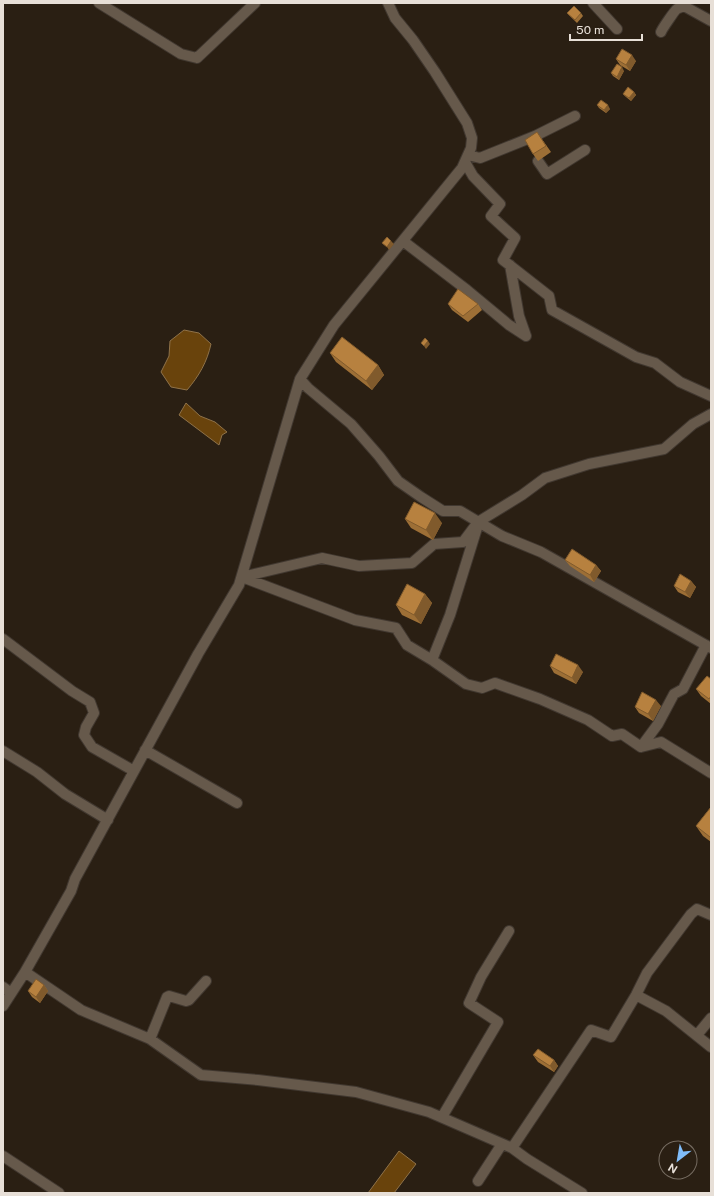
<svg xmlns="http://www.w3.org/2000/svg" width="714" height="1196" viewBox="0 0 714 1196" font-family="'Public Sans',sans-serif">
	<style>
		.water { fill: #69430c; stroke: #8f7249 }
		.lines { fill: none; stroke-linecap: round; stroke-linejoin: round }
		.minor-casing { stroke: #413830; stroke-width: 12 }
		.minor { stroke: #66594b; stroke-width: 10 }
		.wall { fill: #9d6f36 }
		.shaded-wall { fill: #805a2c }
		.building { fill: #b7813f; stroke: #805a2c }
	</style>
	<rect width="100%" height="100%" fill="#2a1f13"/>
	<path class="water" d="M184,330l15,3 12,11c-4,18 -12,32 -24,46l-16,-3 -10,-15 8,-16 1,-15z
		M186,403l14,13 15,6 12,10 -5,3 -3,10 -40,-30z
		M399,1151l17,13 -22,29h-26z"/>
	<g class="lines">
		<g class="minor-casing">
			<path id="minor" d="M99,3l82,51 16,4 58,-55
				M388,3l7,15 18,22 22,32 32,51 5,15 -1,10 -9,20 -128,157 -34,54 8,9 43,36 28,32 19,25 23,16 22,14h17l42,25 39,16 170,96
				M593,3l24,26
				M661,32c1,-3 14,-22 16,-23 1,-1 5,-2 7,-3l27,15
				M468,155l12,3 55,-22 40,-20
				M538,161l9,13 38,-24
				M465,162l8,14 27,28 -9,12 24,22 -12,22 46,36 3,14 84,47 19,6 25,19 31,14
				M403,241l64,49 42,35 17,11
				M510,265l9,51 7,20
				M242,577l113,43 41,8 11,17 25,15 34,24 16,4 13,-5 45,16 48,21 24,16 10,-2 19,13 20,-5 50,31
				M242,577l80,-19 37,8 53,-3 22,-19 29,-2 15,-20 44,-27 23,-17 44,-14 75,-15 29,-25 18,-10
				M3,639l69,52 18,11 4,11 -8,14 -2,8 8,12 42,24
				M432,660l18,-45 27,-87
				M641,747l17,-23 16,-30 9,-5 23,-44
				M145,750l92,53
				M3,751l34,21 28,22 43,26
				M25,972l56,38 69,29 51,36 57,5 98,12 73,20 83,36
				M3,987l8,6
				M636,995l30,16 45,36
				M3,1006l22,-34 46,-81 4,-12 123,-225 41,-69 61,-206
				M697,1035l14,-17
				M150,1039l17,-42 2,-1 17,5 3,-1 17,-19
				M442,1117l56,-95 -29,-19 12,-26 28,-46
				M3,1156l56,37
				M478,1181l24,-37
				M582,1193l-55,-34 -15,-11 79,-118 20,7 25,-42 11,-22 44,-59 6,-5 14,6"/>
		</g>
		<use href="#minor" class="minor"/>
	</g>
	<path class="wall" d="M567,13h14l2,3 -6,7z
		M616,59l20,2 -6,10 -10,-6z
		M624,71l-5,9 -6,-4 -2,-3z
		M634,92l2,3 -5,6 -5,-4 -3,-3z
		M597,105l13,4 -4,4 -7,-5z
		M537,132l14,20 -13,9 -5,-7z
		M448,304h30l4,6 -14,12 -16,-12z
		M330,353l48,12 6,10 -12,15 -36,-28z
		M405,519l37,4 -9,17 -22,-12z
		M565,560l31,5 5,6 -7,11 -24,-16z
		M691,581l5,6 -6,11 -12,-6 -4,-6z
		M425,594l7,9 -11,21 -19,-9 -6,-10z
		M550,666l33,6 -7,12 -22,-11z
		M711,679v25l-10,-8 -5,-7z
		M661,706l-8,15 -14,-8 -4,-6z
		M711,807v35l-8,-6 -7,-10z
		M44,985l4,6 -8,12 -8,-6 -4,-6z
		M533,1055l21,5 4,6 -4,6 -16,-10z"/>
	<path class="shaded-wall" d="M632,55l4,6 -6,10 -4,-6z
		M622,67l2,4 -5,9 -2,-3z
		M634,92l2,3 -5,6 -2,-3z
		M608,105l2,4 -4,4 -2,-3z
		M391,241l3,3 -5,6 -2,-3z
		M428,341l2,3 -4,5 -2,-3z
		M378,365l6,10 -12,15 -6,-9z
		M435,513l7,10 -9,17 -7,-10z
		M596,565l5,6 -7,11 -4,-7z
		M691,581l5,6 -6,11 -5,-6z
		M425,594l7,9 -11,21 -7,-9z
		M578,665l5,7 -7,12 -4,-6z
		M656,700l5,6 -8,15 -5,-7z
		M44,985l4,6 -8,12 -4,-6z
		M554,1060l4,6 -4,6 -4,-6z"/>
	<path class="building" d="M574,6l7,7 -6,7 -8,-7z
		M622,49l10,6 -6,10 -10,-6z
		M617,64l5,3 -5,10 -6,-4z
		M628,87l6,5 -5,6 -6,-4z
		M601,100l7,5 -4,5 -7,-5z
		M537,132l9,14 -13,8 -8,-14z
		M387,237l4,4 -4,6 -5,-4z
		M458,289l20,15 -15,12 -15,-12z
		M342,337l36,28 -12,16 -36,-28z
		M425,338l3,3 -4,5 -3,-3z
		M414,502l21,11 -9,17 -21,-11z
		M572,549l24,16 -6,10 -25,-15z
		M680,574l11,7 -6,11 -11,-6z
		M407,584l18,10 -11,21 -18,-10z
		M556,654l22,11 -6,13 -22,-12z
		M707,676l4,3v17l-2,3 -13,-10z
		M642,692l14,8 -8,14 -13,-7z
		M711,807v29l-1,1 -14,-11z
		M36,979l8,6 -8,12 -8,-6z
		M538,1049l16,11 -4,6 -17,-11z"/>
	<rect width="714" height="1196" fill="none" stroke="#e7dfd7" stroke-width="8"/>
	<g transform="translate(678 1160) rotate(211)"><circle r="19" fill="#2a1f13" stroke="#766c61"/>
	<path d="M0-3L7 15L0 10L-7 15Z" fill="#80bdfa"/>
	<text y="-6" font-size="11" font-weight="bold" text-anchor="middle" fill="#e7dfd7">N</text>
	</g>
	<path d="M570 34v6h72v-6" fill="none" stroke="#e7dfd7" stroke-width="2"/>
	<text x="576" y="34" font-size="12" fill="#e7dfd7" stroke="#2a1f13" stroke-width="3" paint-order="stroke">50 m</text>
</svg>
